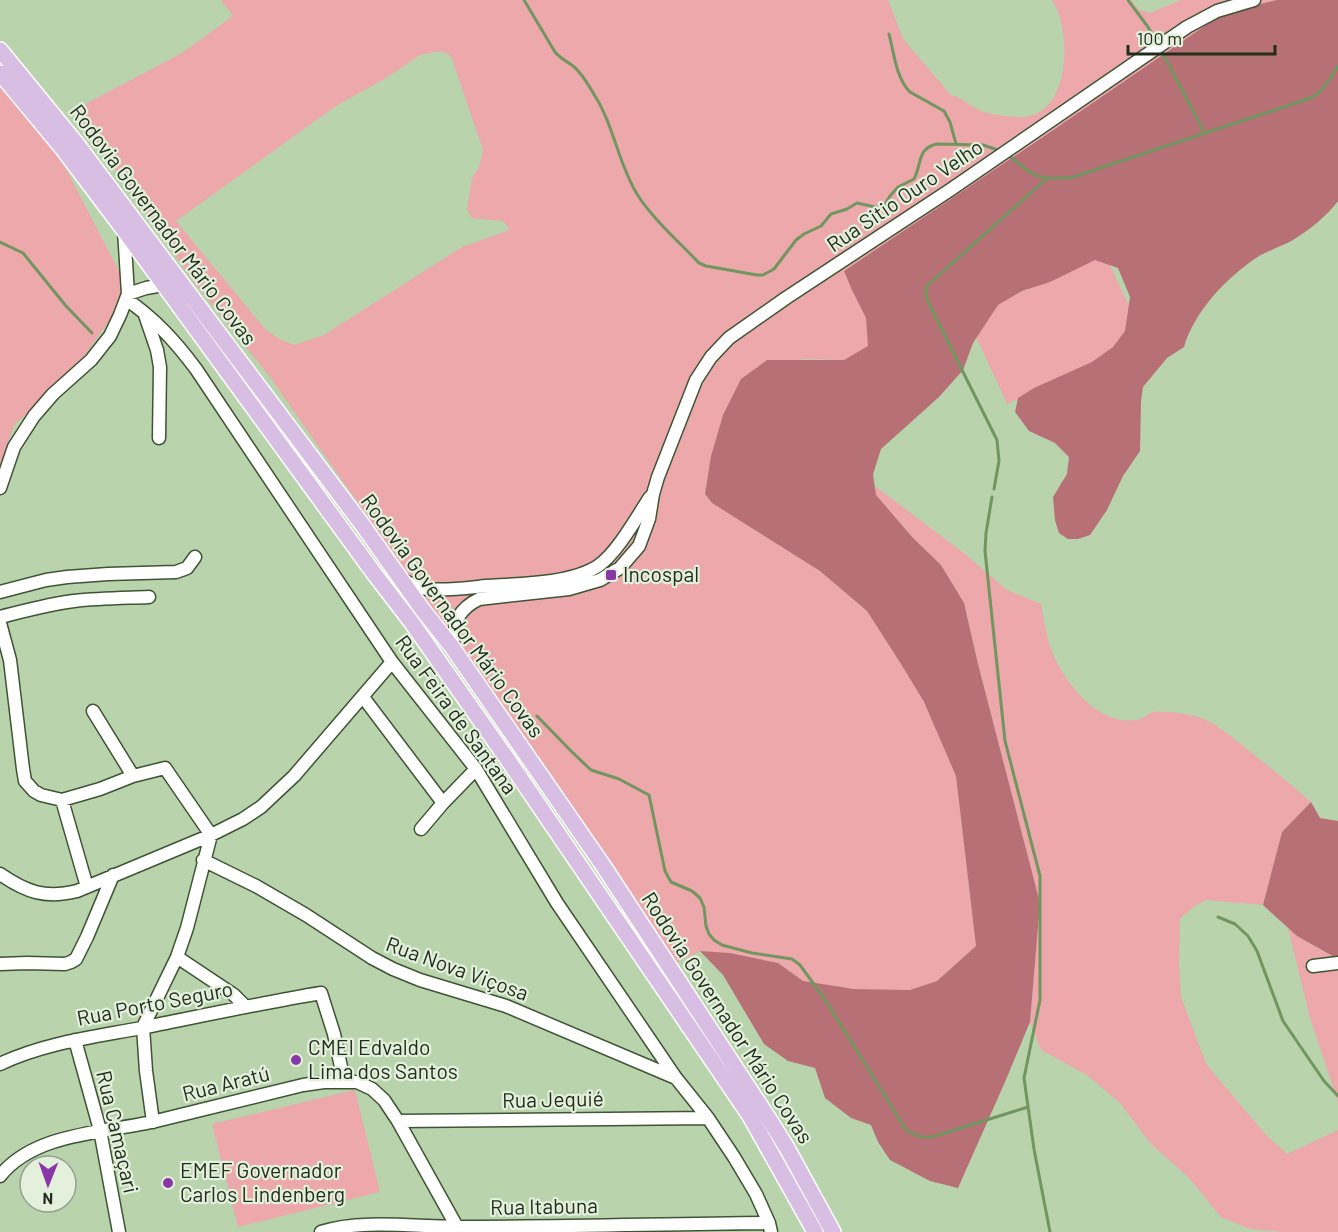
<svg xmlns="http://www.w3.org/2000/svg" width="1338" height="1232" viewBox="0 0 1338 1232" font-family="Barlow,sans-serif">
	<style>
		.green { fill: #eca8ab; fill-rule: evenodd }
		.forest { fill: #b77075 }
		.lines { fill: none; stroke-linecap: round; stroke-linejoin: round }
		.stream { stroke: #71965f; stroke-width: 3 }
		.minor-casing { stroke: #3e5433; stroke-width: 15 }
		.major-casing { stroke: #fff; stroke-width: 18 }
		.minor { stroke: #fff; stroke-width: 12 }
		.major { stroke: #d8bee3; stroke-width: 15 }
		.poi-dot { fill: #8937a6; stroke: #e2f0dc; stroke-width: 2 }
		.labels { text-anchor: middle; stroke-width: 4.5; stroke-linejoin: round; paint-order: stroke }
		.street-label { font-size: 21px; fill: #232d1e; stroke: #e2f0dc }
		.poi-label { font-size: 21px; fill: #232d1e; stroke: #e2f0dc; text-anchor: start }
	</style>
	<rect width="100%" height="100%" fill="#b9d3ad"/>
	<path class="green" d="M221,0h667l15,39 48,56c12,3 17,10 28,15 10,5 33,7 45,7 47,-4 48,-87 28,-117h79l8,10 11,3 31,-13h96l-52,12 -373,278 14,28 3,28 -25,14 -42,-1 -79,56 -12,41 -6,38 7,9 108,68 47,40 34,53 23,38 32,74 20,170 -39,35 -26,9 -57,-1 -51,-8 -25,-18 -48,-10 -29,-2 -28,13 -290,-425 -113,-162 -78,-97 -118,-170 108,-57 51,-37zM441,51l10,5 32,94 -4,17 -7,11 -5,31 5,9 31,3 7,9 -48,17 -138,88 -30,10 -13,-5 -16,-11 -89,-108 160,-115 50,-28 34,-23z
		M0,82l60,75 62,120 -1,27 -36,51 -32,35 -39,35 -14,42z
		M1105,254l40,87 -138,63 -40,-87z
		M875,486l90,68 42,36 34,14c3,15 5,31 10,45 12,32 46,77 85,71 6,0 11,-6 17,-8 9,-2 35,2 45,5 14,4 27,15 39,24 25,20 50,40 74,61l-29,30 -19,73 -57,-5 -14,8 -12,11 -1,44 2,34 25,67 60,71 21,19 51,-24v102h-54l-34,-3 -29,-12 -33,-40 -38,-34 -30,-40 -33,-28 -46,-25 -11,-28 10,-119 -62,-239 -14,-61 -23,-38 -28,-27 -37,-43z
		M1288,928l9,8 41,23v143l-28,-84z
		M355,1090l25,102 -142,35 -26,-103z"/>
	<path class="forest" d="M1277,0h61v201c-10,14 -30,30 -45,39 -11,6 -23,10 -34,16 -32,21 -64,54 -75,91l-17,11 -24,29 -2,14 -1,50 -17,25 -16,34 -17,25 -12,4h-10l-9,-6 -4,-13 -2,-23 14,-23 2,-17 -14,-14 -26,-12 -14,-19 3,-14 16,-10 58,-26 21,-15 12,-16 5,-34 -12,-29 -23,-8 -45,22 -28,9 -24,14 -25,38 -10,27 -24,27 -58,52 -8,25 3,21 37,43 28,27 23,38 14,61 62,239 -10,119 -25,60 -47,106 -28,-7 -40,-21 -12,-18 -7,-17 -20,-7 -26,-20 -10,-30 -27,-7 -24,-17 -41,-69 -23,-24 30,2 48,10 25,18 51,8 56,1 27,-9 39,-35 -20,-170 -32,-74 -23,-38 -34,-53 -47,-40 -108,-68 -7,-9 6,-38 12,-41 18,-36 26,-19h77l24,-14 -2,-28 -14,-28 -8,-19 202,-136 179,-123z
		M1311,802l9,16 18,3v138l-41,-23 -34,-31 19,-73z"/>
	<g class="lines">
		<path class="stream" d="M524,0l31,52c5,6 11,9 18,14 9,7 16,20 22,30 19,30 23,67 42,98 14,23 43,49 62,69l7,3 51,9h6l11,-6 22,-29 8,-6 17,-8 10,-12 16,-5 10,-6 23,5 4,-2 6,-10 8,-9 16,-8c8,-15 3,-31 23,-35l46,1 18,6
			M1128,0l20,27 9,16
			M889,34c5,19 7,44 21,58l34,19 6,11 6,22
			M1161,50l44,84
			M1008,155c27,22 29,26 65,22l238,-79 11,-8 16,-24
			M0,242l23,11 43,53 26,27
			M994,489l5,-28 -2,-21 -69,-138c-3,-7 -3,-11 0,-17l118,-106
			M992,497l-6,36 -1,18 20,190 35,135v124l-16,78 10,71 16,83
			M537,716l34,35 20,19 28,9 30,16 16,76 6,11 21,9 8,7 4,9 2,19 3,8 5,6 8,5 30,8 40,6 8,6 26,36 80,129 14,7h12l96,-30
			M1218,917l17,7 13,12 9,15 26,70 41,60 14,15"/>
		<g class="minor-casing">
			<path id="minor" d="M128,294l18,-6 17,-3
				M126,299c29,20 49,42 70,70l196,293 84,107 81,134 119,175 32,40 26,39 22,37 13,29 2,9
				M145,315l12,35 3,17 -1,71
				M0,488l14,-41 20,-31 19,-22 38,-34 19,-24 10,-21 8,-21 -4,-64
				M401,579c9,4 16,9 26,10 19,2 40,-1 59,-3 33,-2 84,-2 112,-20 19,-13 39,-49 52,-69
				M0,592l46,-12 21,-3 41,-3 68,-2 11,-4 8,-11
				M0,617c24,-6 49,-13 74,-16 25,-3 50,-3 75,-4
				M0,623l10,37 13,109 2,12 9,10 7,4 21,5 38,-11 33,-13 32,-8 46,67
				M452,647c4,-24 3,-36 27,-48l90,-10 31,-9 20,-12 19,-22 10,-27 4,-25 5,-17 38,-97 15,-23 18,-19 57,-40 164,-108 237,-163 30,-16 37,-11
				M363,697l80,106
				M93,711l40,65
				M62,800l25,87
				M421,829l22,-26 33,-34
				M203,860l53,26 50,29 66,43 21,11 27,11 86,26 170,72
				M0,874c26,18 45,25 77,17l134,-56 32,-16 18,-12 33,-31 98,-114
				M177,957l57,38 11,11
				M0,964l27,-1 38,1 6,-2 5,-3 11,-22 26,-62
				M1313,966l25,-3
				M75,1040l25,90 19,102
				M0,1064c44,-21 94,-27 141,-36 60,-12 120,-25 180,-35l13,41 10,47
				M398,1121l310,-3
				M153,1122l-7,-51 -3,-44 34,-70 10,-29 24,-93
				M0,1176c35,-44 106,-43 156,-55 49,-12 98,-24 147,-36l21,-3h33l15,7 12,11 14,21 59,106v5
				M321,1232c40,-13 94,-5 136,-5 104,0 208,-3 312,-4"/>
		</g>
		<g class="major-casing">
			<path id="major" d="M0,50l76,93 285,380 61,86 30,38 150,217 167,255 18,29 46,84
				M0,73l63,76 61,81 249,342 39,51 98,140 240,353 65,116"/>
		</g>
		<use href="#minor" class="minor"/>
		<use href="#major" class="major"/>
	</g>
	<g class="poi-dot">
		<rect x="605" y="569" width="12" height="12" rx="3"/>
		<circle cx="296" cy="1060" r="6"/>
		<circle cx="168" cy="1183" r="6"/>
	</g>
	<g class="labels">
		<g class="street-label">
			<text transform="translate(905 196) rotate(-34)" y="7">Rua Sitio Ouro Velho</text>
			<text transform="translate(163 225) rotate(53)" y="7">Rodovia Governador Mário Covas</text>
			<text transform="translate(452 616) rotate(54)" y="7">Rodovia Governador Mário Covas</text>
			<text transform="translate(456 715) rotate(54)" y="7">Rua Feira de Santana</text>
			<text transform="translate(457 969) rotate(20)" y="7">Rua Nova Viçosa</text>
			<text transform="translate(155 1004) rotate(-11)" y="7">Rua Porto Seguro</text>
			<text transform="translate(727 1018) rotate(57)" y="7">Rodovia Governador Mário Covas</text>
			<text transform="translate(226 1084) rotate(-14)" y="7">Rua Aratú</text>
			<text transform="translate(553 1100) rotate(-1)" y="7">Rua Jequié</text>
			<text transform="translate(117 1132) rotate(77)" y="7">Rua Camaçari</text>
			<text transform="translate(544 1207) rotate(-1)" y="7">Rua Itabuna</text>
		</g>
		<g class="poi-label">
			<text x="623" y="582">Incospal</text>
			<text x="308" y="1055">CMEI Edvaldo<tspan x="308" dy="24">Lima dos Santos</tspan></text>
			<text x="180" y="1178">EMEF Governador<tspan x="180" dy="24">Carlos Lindenberg</tspan></text>
		</g>
	</g>
	<g transform="translate(48 1184) rotate(181)"><circle r="28" fill="#e2f0dc" stroke="#96a290" stroke-width="1.5"/>
	<path d="M0-4.5L10 22L0 15L-10 22Z" fill="#8937a6"/>
	<text y="-9" font-size="16" font-weight="bold" text-anchor="middle" fill="#232d1e">N</text>
	</g>
	<path d="M1128 45v9h147v-9" fill="none" stroke="#232d1e" stroke-width="3"/>
	<text x="1137" y="45" font-size="18" fill="#232d1e" stroke="#e2f0dc" stroke-width="4.5" paint-order="stroke">100 m</text>
</svg>
